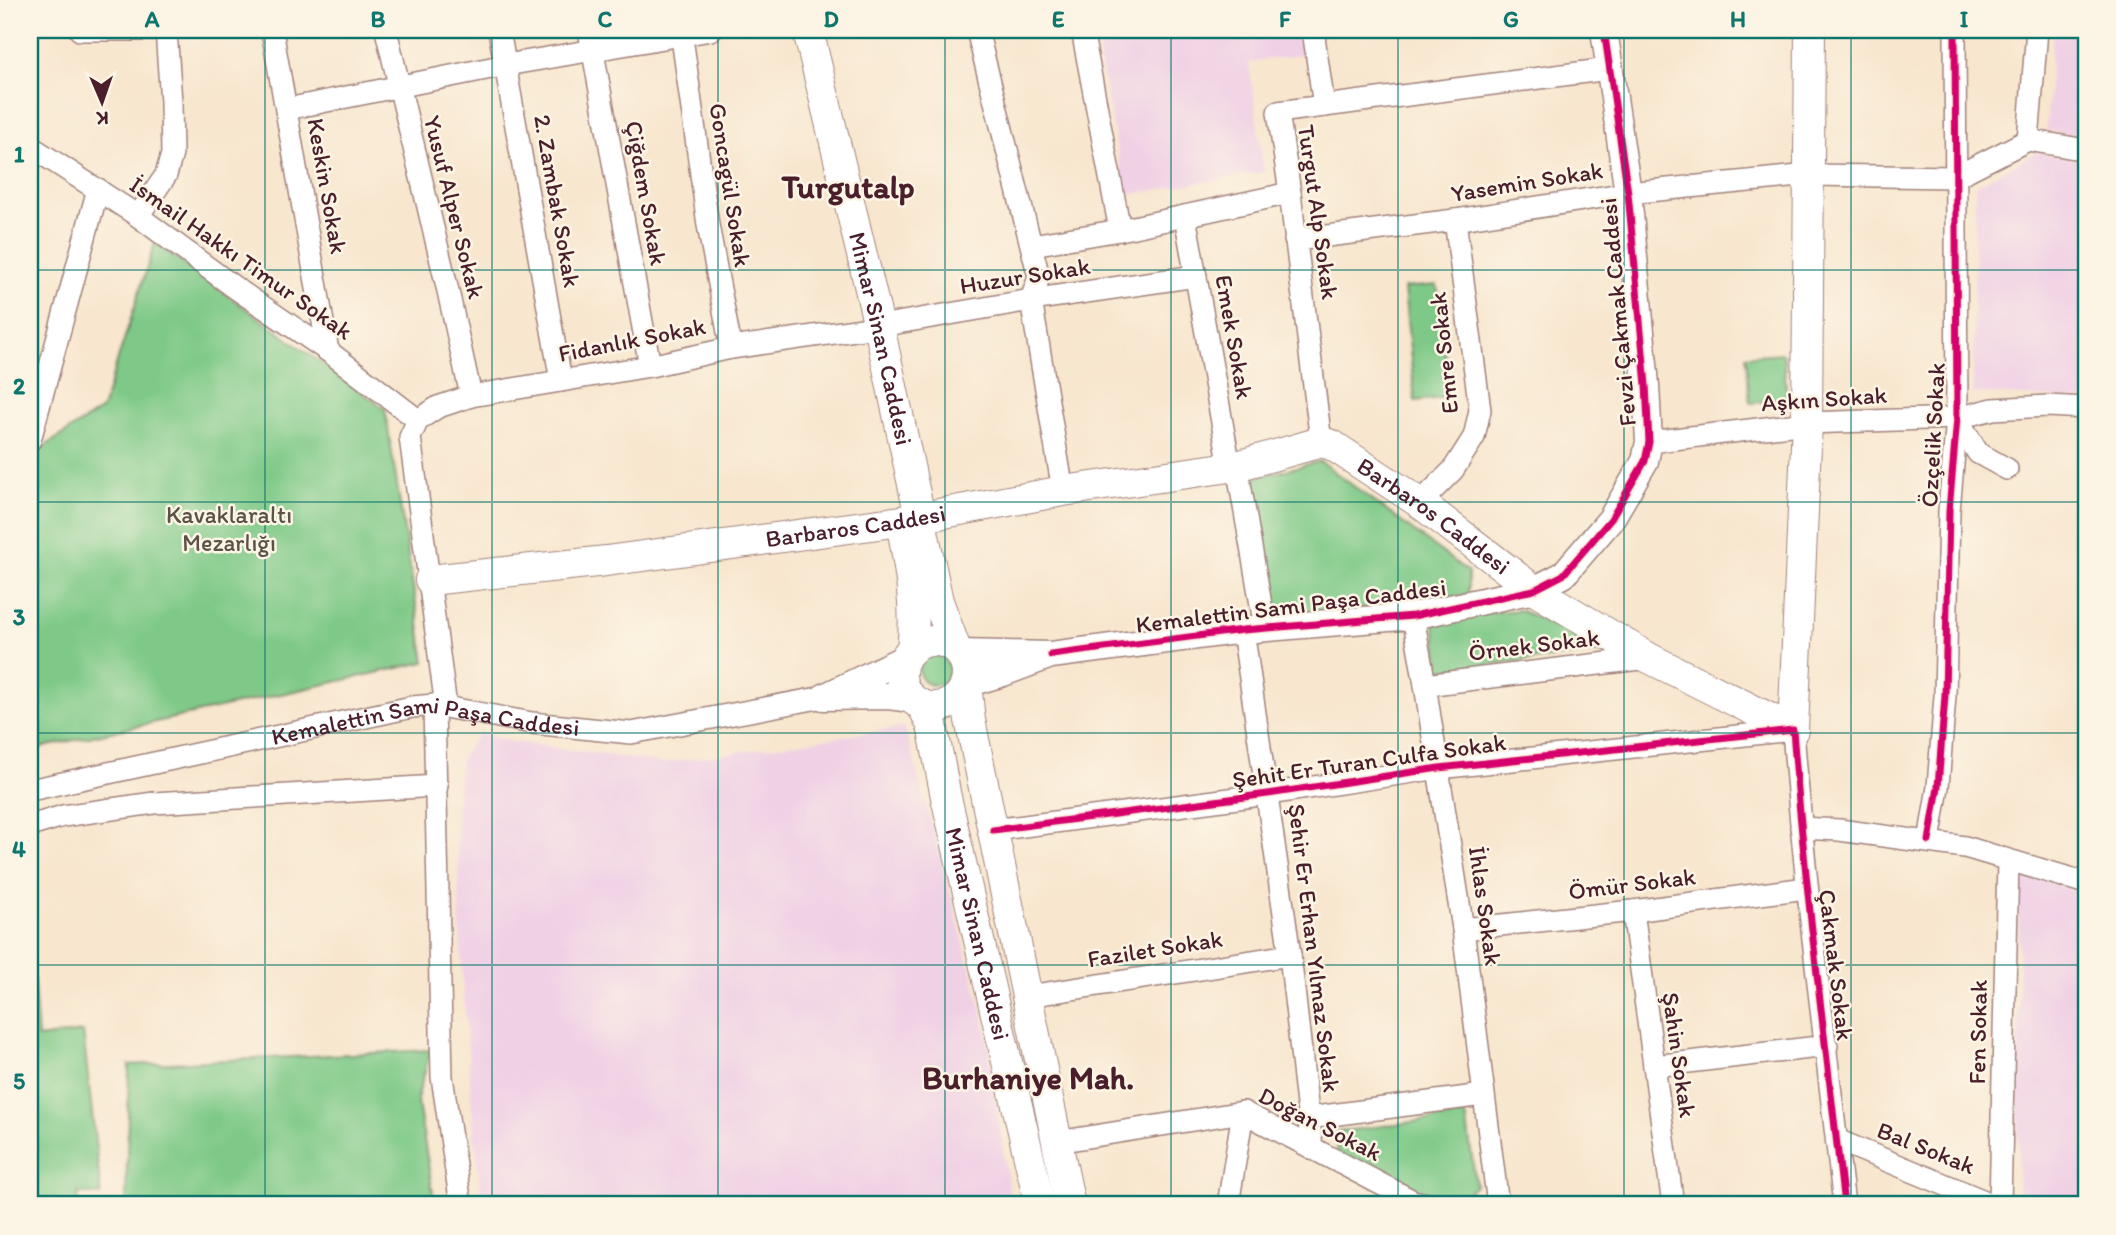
<svg xmlns="http://www.w3.org/2000/svg" width="2116" height="1235" viewBox="0 0 2116 1235" font-family="Itim,sans-serif">
	<style>
		.built { fill: #f0d0e5 }
		.green { fill: #7ec987; stroke: #647459; stroke-width: 2 }
		.lines { fill: none; stroke-linecap: round; stroke-linejoin: round }
		.minor-casing { stroke: #a1827c; stroke-width: 24 }
		.tertiary-casing { stroke: #a1827c; stroke-width: 29 }
		.secondary-casing { stroke: #a1827c; stroke-width: 32 }
		.minor { stroke: #fff; stroke-width: 21 }
		.tertiary { stroke: #fff; stroke-width: 26 }
		.secondary { stroke: #fff; stroke-width: 30 }
		.cycleway-casing { stroke: #fcf5e5; stroke-width: 11 }
		.cycleway { stroke: #d6006c; stroke-width: 7 }
		.grid { fill: none; stroke: #0f766e; stroke-width: 2; stroke-opacity: 0.55 }
		.labels { text-anchor: middle; stroke-width: 5; stroke-linejoin: round; paint-order: stroke }
		.street-label { font-size: 24px; fill: #4a1f2b; stroke: #fcf5e5 }
		.park-label { font-size: 24px; fill: #5a5247; stroke: #fcf5e5 }
		.district-label { font-size: 32px; font-weight: bold; fill: #4a1f2b; stroke: #fcf5e5 }
		.neatline { fill: none; stroke: #0f766e; stroke-width: 2.5 }
		.grid-label { font-size: 23px; text-anchor: middle; font-weight: bold; fill: #0f766e }
	</style>
	<rect width="100%" height="100%" fill="#fcf5e5"/>
	<filter id="ink" filterUnits="userSpaceOnUse"><feTurbulence type="fractalNoise" baseFrequency=".0143" numOctaves="2"/><feDisplacementMap in="SourceGraphic" scale="14" xChannelSelector="R" yChannelSelector="G"/><feConvolveMatrix kernelMatrix="1 2 1 2 8 2 1 2 1" color-interpolation-filters="sRGB"/></filter>
	<filter id="wash" filterUnits="userSpaceOnUse"><feTurbulence type="fractalNoise" baseFrequency=".00686" numOctaves="4" result="noise"/><feDisplacementMap in="SourceGraphic" scale="28" xChannelSelector="R" yChannelSelector="G"/><feGaussianBlur stdDeviation="1.57" result="paint"/><feColorMatrix in="noise" values="0 0 0 0 0 0 0 0 0 0 0 0 0 0 0 0 0 1.4 0 .05"/><feComposite in="paint" operator="in"/></filter>
	<g filter="url(#wash)">
		<rect width="100%" height="100%" fill="#f8e6ce"/>
		<path class="built" d="M1094,30h211l3,24 -59,8 15,110 -138,23z
			M2053,30h33v108l-40,-7z
			M2037,152l49,8v240l-113,-7 2,-207z
			M905,727l80,295 26,183h-528l-9,-69 -13,-181 -5,-147 5,-50 18,-25 28,8 157,22z
			M2027,874l59,19v312h-35l-33,-13 1,-306z"/>
		<path class="green" d="M155,243l230,166 40,253 -395,88v-283l9,-17 63,-41z
			M1437,285l13,112 -35,4 -11,-113z
			M1783,353l4,47 -37,3 -4,-47z
			M1320,461l148,111v23l-189,24 -29,-140z
			M1519,610l82,36v6l-160,18 -8,-53z
			M919 670a15 15 0 1 1 30 0a15 15 0 1 1-30 0Z
			M30,959l2,3 6,76 45,-6 18,163 -23,-2 1,12h-49z
			M431,1050l-14,48 18,107h-309l3,-140z
			M1466,1115l10,71 -14,11 -28,2 -97,-47 -2,-20z"/>
	</g>
	<g filter="url(#ink)">
		<g class="lines">
			<g class="minor-casing">
				<g id="minor">
					<path d="M80,30h69"/>
					<path d="M272,30l56,321"/>
					<path d="M386,30l62,261 23,105"/>
					<path d="M499,30l62,351"/>
					<path d="M589,30l61,336"/>
					<path d="M681,30l27,195 23,123"/>
					<path d="M977,30l62,247 -8,23 32,191"/>
					<path d="M1082,30l38,200"/>
					<path d="M1313,30l11,76 -46,6 12,81 31,249"/>
					<path d="M1324,106l285,-37"/>
					<path d="M287,109l219,-44 205,-35"/>
					<path d="M2028,140l9,-110"/>
					<path d="M30,146l108,70 96,71 94,64 90,69"/>
					<path d="M138,216l28,-41 6,-21 -1,-52 -5,-72"/>
					<path d="M1185,216l45,251"/>
					<path d="M1295,240l160,-20 173,-27 181,-18 146,2 73,-37 58,10"/>
					<path d="M1032,245l88,-15 170,-37"/>
					<path d="M1957,418l21,35 29,16"/>
					<path d="M418,420l20,-13 33,-11 179,-30 81,-18 131,-19 169,-29 165,-24"/>
					<path d="M418,420l-8,17 36,270"/>
					<path d="M30,440l68,-251"/>
					<path d="M1649,442l158,-19 150,-5 36,-9 55,-3 38,2"/>
					<path d="M1237,466l28,162"/>
					<path d="M1420,503l33,-33 21,-33 6,-27 -25,-190"/>
					<path d="M1413,616l12,69 38,244 35,276"/>
					<path d="M1243,630l47,325 22,193"/>
					<path d="M1425,685l224,-27"/>
					<path d="M434,705l8,372 19,128"/>
					<path id="s1" d="M30,790l382,-83 22,-2 98,18 99,10 193,-36"/>
					<path d="M30,826l33,-10 91,-13 283,-17"/>
					<path d="M1801,828l38,2 126,17 121,36"/>
					<path d="M993,830l275,-36 171,-26 354,-38c12,159 33,317 51,475"/>
					<path d="M1929,841l9,-54 7,-91 4,-185 8,-93 -2,-388"/>
					<path d="M1633,911l40,294"/>
					<path d="M1463,929l170,-18 173,-23"/>
					<path d="M1028,996l262,-41"/>
					<path d="M1654,1066l173,-20"/>
					<path d="M1308,1118l175,-23"/>
					<path d="M1837,1140l157,65"/>
					<path d="M1057,1142l186,-30 170,89 18,4"/>
					<path d="M1228,1205l15,-93"/>
					<path d="M2000,1205l8,-345"/>
				</g>
			</g>
			<g class="tertiary-casing">
				<path id="tertiary" d="M961,653l90,2 -48,18 -37,11
					M1051,655l192,-25 170,-14 121,-26 29,-15 48,-56 34,-58 4,-19 -3,-57 -18,-192 -24,-163
					M905,658l-81,39 64,-1 24,3"/>
			</g>
			<g class="secondary-casing">
				<g id="secondary">
					<path id="s2" d="M808,30l71,296 59,275 17,46"/>
					<path d="M903,532c7,38 14,78 9,117"/>
					<path id="s3" d="M430,580l176,-19 295,-40 162,-30 174,-25 84,-24 11,3 88,58 114,87 115,68 144,72 14,-307 3,-393"/>
					<circle cx="934" cy="674" r="33"/>
					<path d="M966,684l4,36 100,485"/>
					<path id="s4" d="M922,705l10,20 14,72 94,408"/>
				</g>
			</g>
			<use href="#minor" class="minor"/>
			<use href="#tertiary" class="tertiary"/>
			<use href="#secondary" class="secondary"/>
			<g class="cycleway-casing">
				<path id="cycleway" d="M1051,655l192,-25 170,-14 121,-26 29,-15 48,-56 34,-58 4,-19 -3,-57 -18,-192 -24,-163
					M993,830l275,-36 171,-26 354,-38c12,159 33,317 51,475
					M1929,841l9,-54 7,-91 4,-185 8,-93 -2,-388"/>
			</g>
			<use href="#cycleway" class="cycleway"/>
		</g>
	</g>
	<path class="grid" d="M265,30v1175M492,30v1175M718,30v1175M945,30v1175M1171,30v1175M1398,30v1175M1624,30v1175M1851,30v1175M30,270h2056M30,502h2056M30,733h2056M30,965h2056"/>
	<g class="labels">
		<g class="street-label">
			<text transform="translate(1527 182) rotate(-9)" y="8">Yasemin Sokak</text>
			<text transform="translate(730 185) rotate(81)" y="8">Goncagül Sokak</text>
			<text transform="translate(327 186) rotate(80)" y="8">Keskin Sokak</text>
			<text transform="translate(646 193) rotate(80)" y="8">Çiğdem Sokak</text>
			<text transform="translate(557 201) rotate(80)" y="8">2. Zambak Sokak</text>
			<text transform="translate(454 207) rotate(76)" y="8">Yusuf Alper Sokak</text>
			<text transform="translate(1318 212) rotate(82)" y="8">Turgut Alp Sokak</text>
			<text transform="translate(241 258) rotate(35)" y="8">İsmail Hakkı Timur Sokak</text>
			<text transform="translate(1025 276) rotate(-9)" y="8">Huzur Sokak</text>
			<text transform="translate(1618 312) rotate(-95)" y="8">Fevzi Çakmak Caddesi</text>
			<text transform="translate(1234 337) rotate(80)" y="8">Emek Sokak</text>
			<text dy="8" stroke="none"><textPath href="#s2" startOffset="317">Mimar Sinan Caddesi</textPath></text>
			<text transform="translate(632 340) rotate(-11)" y="8">Fidanlık Sokak</text>
			<text transform="translate(1444 353) rotate(-96)" y="8">Emre Sokak</text>
			<text transform="translate(1824 399) rotate(-4)" y="8">Aşkın Sokak</text>
			<text transform="translate(1933 435) rotate(-87)" y="8">Özçelik Sokak</text>
			<text dy="8" stroke="none"><textPath href="#s3" startOffset="1038">Barbaros Caddesi</textPath></text>
			<text dy="8" stroke="none"><textPath href="#s3" startOffset="429">Barbaros Caddesi</textPath></text>
			<text transform="translate(1291 606) rotate(-7)" y="8">Kemalettin Sami Paşa Caddesi</text>
			<text transform="translate(1534 645) rotate(-7)" y="8">Örnek Sokak</text>
			<text dy="8" stroke="none"><textPath href="#s1" startOffset="404">Kemalettin Sami Paşa Caddesi</textPath></text>
			<text transform="translate(1369 761) rotate(-8)" y="8">Şehit Er Turan Culfa Sokak</text>
			<text transform="translate(1632 884) rotate(-7)" y="8">Ömür Sokak</text>
			<text transform="translate(1485 906) rotate(82)" y="8">İhlas Sokak</text>
			<text dy="8" stroke="none"><textPath href="#s4" startOffset="236">Mimar Sinan Caddesi</textPath></text>
			<text transform="translate(1314 948) rotate(83)" y="8">Şehir Er Erhan Yılmaz Sokak</text>
			<text transform="translate(1155 949) rotate(-9)" y="8">Fazilet Sokak</text>
			<text transform="translate(1836 965) rotate(83)" y="8">Çakmak Sokak</text>
			<text transform="translate(1978 1032) rotate(-89)" y="8">Fen Sokak</text>
			<text transform="translate(1679 1055) rotate(82)" y="8">Şahin Sokak</text>
			<text transform="translate(1320 1124) rotate(27)" y="8">Doğan Sokak</text>
			<text transform="translate(1926 1148) rotate(22)" y="8">Bal Sokak</text>
		</g>
		<g class="park-label">
			<text x="229" y="523">Kavaklaraltı<tspan x="229" dy="28">Mezarlığı</tspan></text>
		</g>
		<g class="district-label">
			<text x="848" y="198">Turgutalp</text>
			<text x="1028" y="1089">Burhaniye Mah.</text>
		</g>
	</g>
	<rect width="2116" height="1235" fill="none" stroke="#fcf5e5" stroke-width="77"/>
	<g transform="translate(102 102) rotate(178)" stroke="#fcf5e5" stroke-width="5" paint-order="stroke">
	<path d="M0-5L12 26L0 18L-12 26Z" fill="#4a1f2b"/>
	<text y="-10" font-size="19" font-weight="bold" text-anchor="middle" fill="#4a1f2b">K</text>
	</g>
	<rect x="38" y="38" width="2040" height="1158" class="neatline"/>
	<g class="grid-label">
		<text x="152" y="27">A</text>
		<text x="378" y="27">B</text>
		<text x="605" y="27">C</text>
		<text x="831" y="27">D</text>
		<text x="1058" y="27">E</text>
		<text x="1285" y="27">F</text>
		<text x="1511" y="27">G</text>
		<text x="1738" y="27">H</text>
		<text x="1964" y="27">I</text>
		<text x="19" y="162">1</text>
		<text x="19" y="394">2</text>
		<text x="19" y="625">3</text>
		<text x="19" y="857">4</text>
		<text x="19" y="1089">5</text>
	</g>
</svg>
